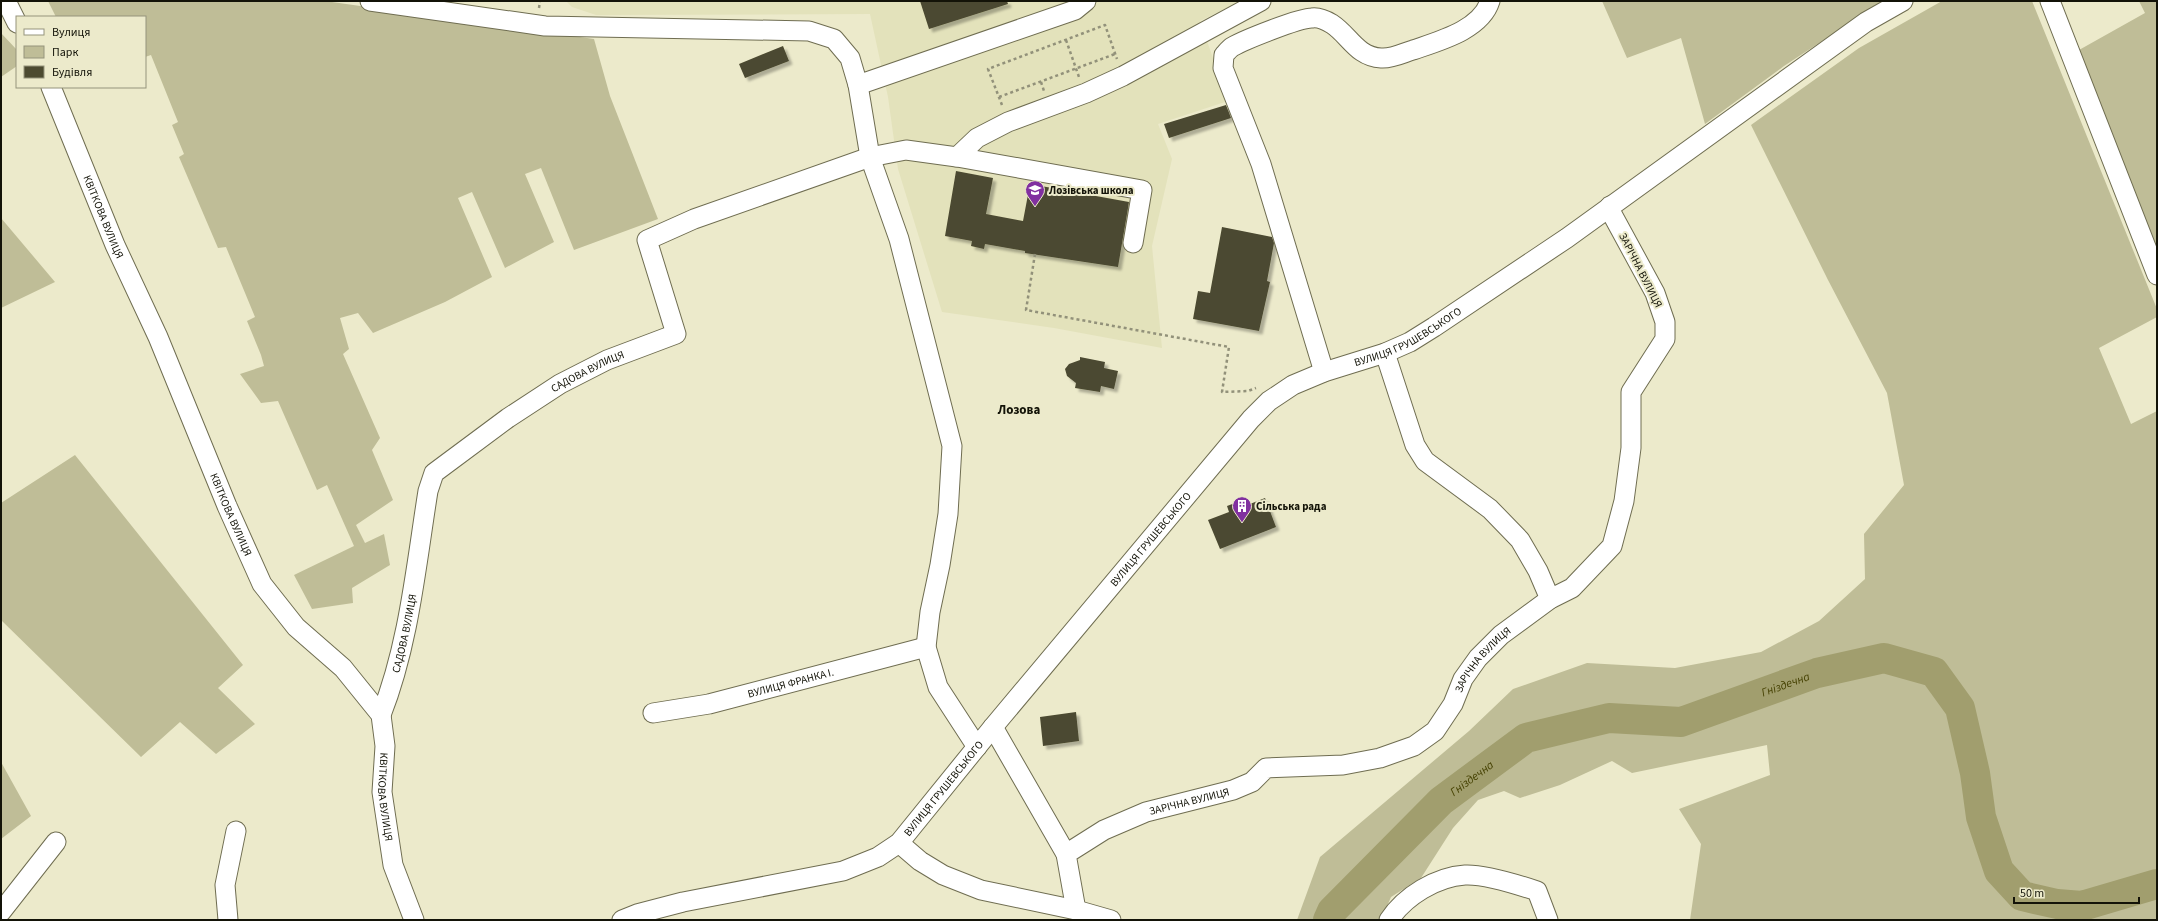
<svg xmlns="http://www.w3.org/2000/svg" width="2158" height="921" viewBox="0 0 2158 921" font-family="'Source Sans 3',sans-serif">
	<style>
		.built { fill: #e3e2bb }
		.green { fill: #bfbd97 }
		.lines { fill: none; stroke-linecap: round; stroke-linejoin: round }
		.river { stroke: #a19e6e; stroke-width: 30 }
		.building { fill: #4c4a30; filter: url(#shadow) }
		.minor-casing { stroke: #6f6d51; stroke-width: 21 }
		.path { stroke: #92917a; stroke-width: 2.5; stroke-dasharray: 3 3; stroke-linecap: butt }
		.minor { stroke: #fff; stroke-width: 19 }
		.labels { text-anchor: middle; stroke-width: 4; stroke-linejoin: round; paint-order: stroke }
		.poi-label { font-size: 11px; font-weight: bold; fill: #131308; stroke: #eceacb; text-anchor: start }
		.street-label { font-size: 11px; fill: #131308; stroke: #eceacb }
		.water-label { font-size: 12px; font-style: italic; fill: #484405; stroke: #eceacb }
		.quarter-label { font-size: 13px; font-weight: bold; fill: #131308; stroke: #eceacb }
	</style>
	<defs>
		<filter id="shadow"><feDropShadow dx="3.5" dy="3.5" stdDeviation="1" flood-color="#0004"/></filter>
	</defs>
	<rect width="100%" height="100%" fill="#eceacb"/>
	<path class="built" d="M566,1h675l-41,20 28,80 -70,23 14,35 -20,87 10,102 -108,-20 -112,-16 -44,-143 -10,-72 -18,-83 -274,1 -24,-8z"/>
	<path class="green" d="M48,1h277l269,38 16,57 48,123 -84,31 -33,-82 -16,6 29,68 -49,26 -33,-76 -14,6 34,79 -47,25 -72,31 -15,-20 -18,5 9,31 -6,5 37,84 -8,12 21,50 -37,25 9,18 19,-9 6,31 -38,23 1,15 -41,6 -18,-34 60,-29 -27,-61 -10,5 -39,-89 -17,2 -21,-29 24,-8 -3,-11 -14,-34 8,-4 -29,-70 -8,1 -39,-91 5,-3 -12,-29 6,-3 -27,-67 -6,2v-40h-89z
		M1602,1h281l-99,65 -79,58 -24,-86 -54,20z
		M1942,1h90l125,308v8l-58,31 32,76 26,-13v509h-467l11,-76 -22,-35 91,-34 -3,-30 -135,28 -20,-12 -52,24 -40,13 -16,-7 -26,9 -25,28 -32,50 -30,19 -10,23h-84l23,-63 149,-126 44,-42 74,-26 88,5 86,-16 58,-31 46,-42 -1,-45 40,-49 -17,-92 -59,-113 -77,-155 108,-77z
		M2139,1h18v248l-78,-199 66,-37z
		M1,33l16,17v16l-16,11z
		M1,218l54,64 -54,26z
		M75,455l168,210 -25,23 37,36 -39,30 -36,-32 -39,35 -140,-137v-117z
		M1,762l30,54 -30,23z"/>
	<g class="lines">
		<path class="river" id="s1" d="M1328,920l4,-9 109,-110 85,-63 83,-20 72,4 136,-49 67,-15 50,14 26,36 15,65 6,44 18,54 23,25 35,8 25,2 75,-22"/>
	</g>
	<path class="building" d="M920,1h87l1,3 -79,25z
		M783,46l6,15 -44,17 -6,-14z
		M1226,105l5,13 -62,20 -5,-14z
		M956,171l37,7 -7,36 37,7 7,-37 99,18 -11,65 -93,-14v-2l-40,-7 -1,5 -13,-3 1,-5 -27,-5z
		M1222,227l50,10 2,6 -7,38 3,1 -11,49 -66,-12 5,-28 12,2z
		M1080,357l25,5 -1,6 14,3 -4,18 -13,-3 -1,6 -25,-4 1,-5 -9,-7 -2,-7 4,-5 11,-4z
		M1265,498l11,29 -56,22 -12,-29 21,-8 -2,-6 16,-6 2,6z
		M1076,712l3,29 -36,5 -3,-29z"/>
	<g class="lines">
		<g class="minor-casing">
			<g id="minor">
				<path d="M6,1l11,22"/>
				<path d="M370,1l175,25 264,5 25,8 16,19 8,27 12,72 29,82 53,207 -4,68 -8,51 -10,47 -4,35 12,40 39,60"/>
				<path d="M2050,1l107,274"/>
				<path d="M858,85l217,-75 11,-9"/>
				<path id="s2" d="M51,87l64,158 43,92 69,169 35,78 34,43 47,41 38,47 4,31 -3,46 11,73 21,55"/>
				<path d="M957,157l20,-19 31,-16 78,-29 37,-17 138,-75"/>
				<path d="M1385,353l30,92 10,16 65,48 30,31 18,31 12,28"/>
				<path d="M1324,372l-63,-208 -38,-96 1,-13c2,-2 5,-6 8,-8 12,-7 67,-29 80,-29 7,-1 15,3 20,6 17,11 25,33 49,34 11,1 22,-5 32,-8 26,-9 68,-20 77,-49"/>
				<path id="s3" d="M653,713l56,-9 217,-57"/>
				<path id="s4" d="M381,715c28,-71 35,-149 47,-224l6,-18 74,-55 52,-34 47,-24 69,-26 -29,-94 47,-21 176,-62 36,-7 51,7 185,33 -9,53"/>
				<path d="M993,727l73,127"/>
				<path d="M899,843l21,18 23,14 38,15 95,20 35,10"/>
				<path id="s5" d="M1076,910l-10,-56 38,-24 42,-18 87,-22 19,-8 14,-14 77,-3 37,-7 34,-12 21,-15 18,-27 10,-25 15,-21 23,-23 49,-36 22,-11 40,-42 12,-45 7,-53v-56l34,-53v-17l-10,-29 -43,-79 -2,-8"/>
				<path d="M1,912l55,-70"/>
				<path d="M228,920l-3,-35 11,-54"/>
				<path id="s6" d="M622,920l15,-6 46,-12 160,-31 35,-14 21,-14 94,-116 258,-308 18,-18 24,-16 31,-13 61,-19 25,-11 24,-15 133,-89 299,-216 37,-21"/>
				<path d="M1389,920c16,-24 47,-43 76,-45 19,-1 54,10 72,16l11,29"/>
			</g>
		</g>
		<path class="path" d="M539,8l1,-7
			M1066,40l13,37
			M1041,82l3,9
			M999,97l116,-43
			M1002,105l-14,-36 117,-44 12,34
			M1035,254l-9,56 203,37 -7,45 26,-1 8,-3"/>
		<use href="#minor" class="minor"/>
	</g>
	<defs>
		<g id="school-pin" transform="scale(1)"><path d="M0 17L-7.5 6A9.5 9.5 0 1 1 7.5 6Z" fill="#8130a0" stroke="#eceacb"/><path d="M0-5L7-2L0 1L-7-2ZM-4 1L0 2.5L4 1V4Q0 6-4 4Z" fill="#fff"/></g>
		<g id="building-pin" transform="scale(1)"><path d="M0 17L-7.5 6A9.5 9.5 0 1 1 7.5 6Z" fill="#8130a0" stroke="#eceacb"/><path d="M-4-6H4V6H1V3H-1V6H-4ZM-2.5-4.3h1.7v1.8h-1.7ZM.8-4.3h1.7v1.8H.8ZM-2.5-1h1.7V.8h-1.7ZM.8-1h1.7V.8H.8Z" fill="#fff"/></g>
	</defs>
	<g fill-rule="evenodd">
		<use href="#school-pin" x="1035" y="190"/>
		<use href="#building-pin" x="1242" y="506"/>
	</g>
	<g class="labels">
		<g class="poi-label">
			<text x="1049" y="194">Лозівська школа</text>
			<text x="1256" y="510">Сільська рада</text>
		</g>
		<g class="street-label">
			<text dy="4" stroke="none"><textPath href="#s2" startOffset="140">КВІТКОВА ВУЛИЦЯ</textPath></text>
			<text transform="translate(1641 270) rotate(63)" y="4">ЗАРІЧНА ВУЛИЦЯ</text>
			<text dy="4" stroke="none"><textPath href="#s6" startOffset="1020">ВУЛИЦЯ ГРУШЕВСЬКОГО</textPath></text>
			<text dy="4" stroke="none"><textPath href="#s4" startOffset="433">САДОВА ВУЛИЦЯ</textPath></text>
			<text dy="4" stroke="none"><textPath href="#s2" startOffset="464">КВІТКОВА ВУЛИЦЯ</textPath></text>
			<text dy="4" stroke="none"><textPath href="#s6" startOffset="684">ВУЛИЦЯ ГРУШЕВСЬКОГО</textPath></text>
			<text dy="4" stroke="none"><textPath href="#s4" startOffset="85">САДОВА ВУЛИЦЯ</textPath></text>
			<text dy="4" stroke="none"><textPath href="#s5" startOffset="541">ЗАРІЧНА ВУЛИЦЯ</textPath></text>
			<text dy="4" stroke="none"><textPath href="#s3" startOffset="141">ВУЛИЦЯ ФРАНКА І.</textPath></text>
			<text dy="4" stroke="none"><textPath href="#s6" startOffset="360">ВУЛИЦЯ ГРУШЕВСЬКОГО</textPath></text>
			<text dy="4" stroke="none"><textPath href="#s2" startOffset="800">КВІТКОВА ВУЛИЦЯ</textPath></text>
			<text dy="4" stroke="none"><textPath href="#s5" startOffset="192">ЗАРІЧНА ВУЛИЦЯ</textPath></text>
		</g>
		<g class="water-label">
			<text dy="4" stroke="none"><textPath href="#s1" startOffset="539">Гніздечна</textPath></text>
			<text dy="4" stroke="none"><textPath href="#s1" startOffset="203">Гніздечна</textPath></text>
		</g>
		<g class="quarter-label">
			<text x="1019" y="414">Лозова</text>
		</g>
	</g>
	<rect width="2158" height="921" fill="none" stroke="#131308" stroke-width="4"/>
	<rect x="16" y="16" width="130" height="72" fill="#eceacb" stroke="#95947d"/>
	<rect x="24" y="29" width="20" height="6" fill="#ffffff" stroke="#95947d"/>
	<text x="52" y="36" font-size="12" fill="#131308">Вулиця</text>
	<rect x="24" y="46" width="20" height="12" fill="#bfbd97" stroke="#95947d"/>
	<text x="52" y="56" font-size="12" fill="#131308">Парк</text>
	<rect x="24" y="66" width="20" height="12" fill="#4c4a30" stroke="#95947d"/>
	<text x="52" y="76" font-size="12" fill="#131308">Будівля</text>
	<path d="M2014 897v6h125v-6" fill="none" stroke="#131308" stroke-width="2"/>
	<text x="2020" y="897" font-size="12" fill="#131308" stroke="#eceacb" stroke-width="3" paint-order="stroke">50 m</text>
</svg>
